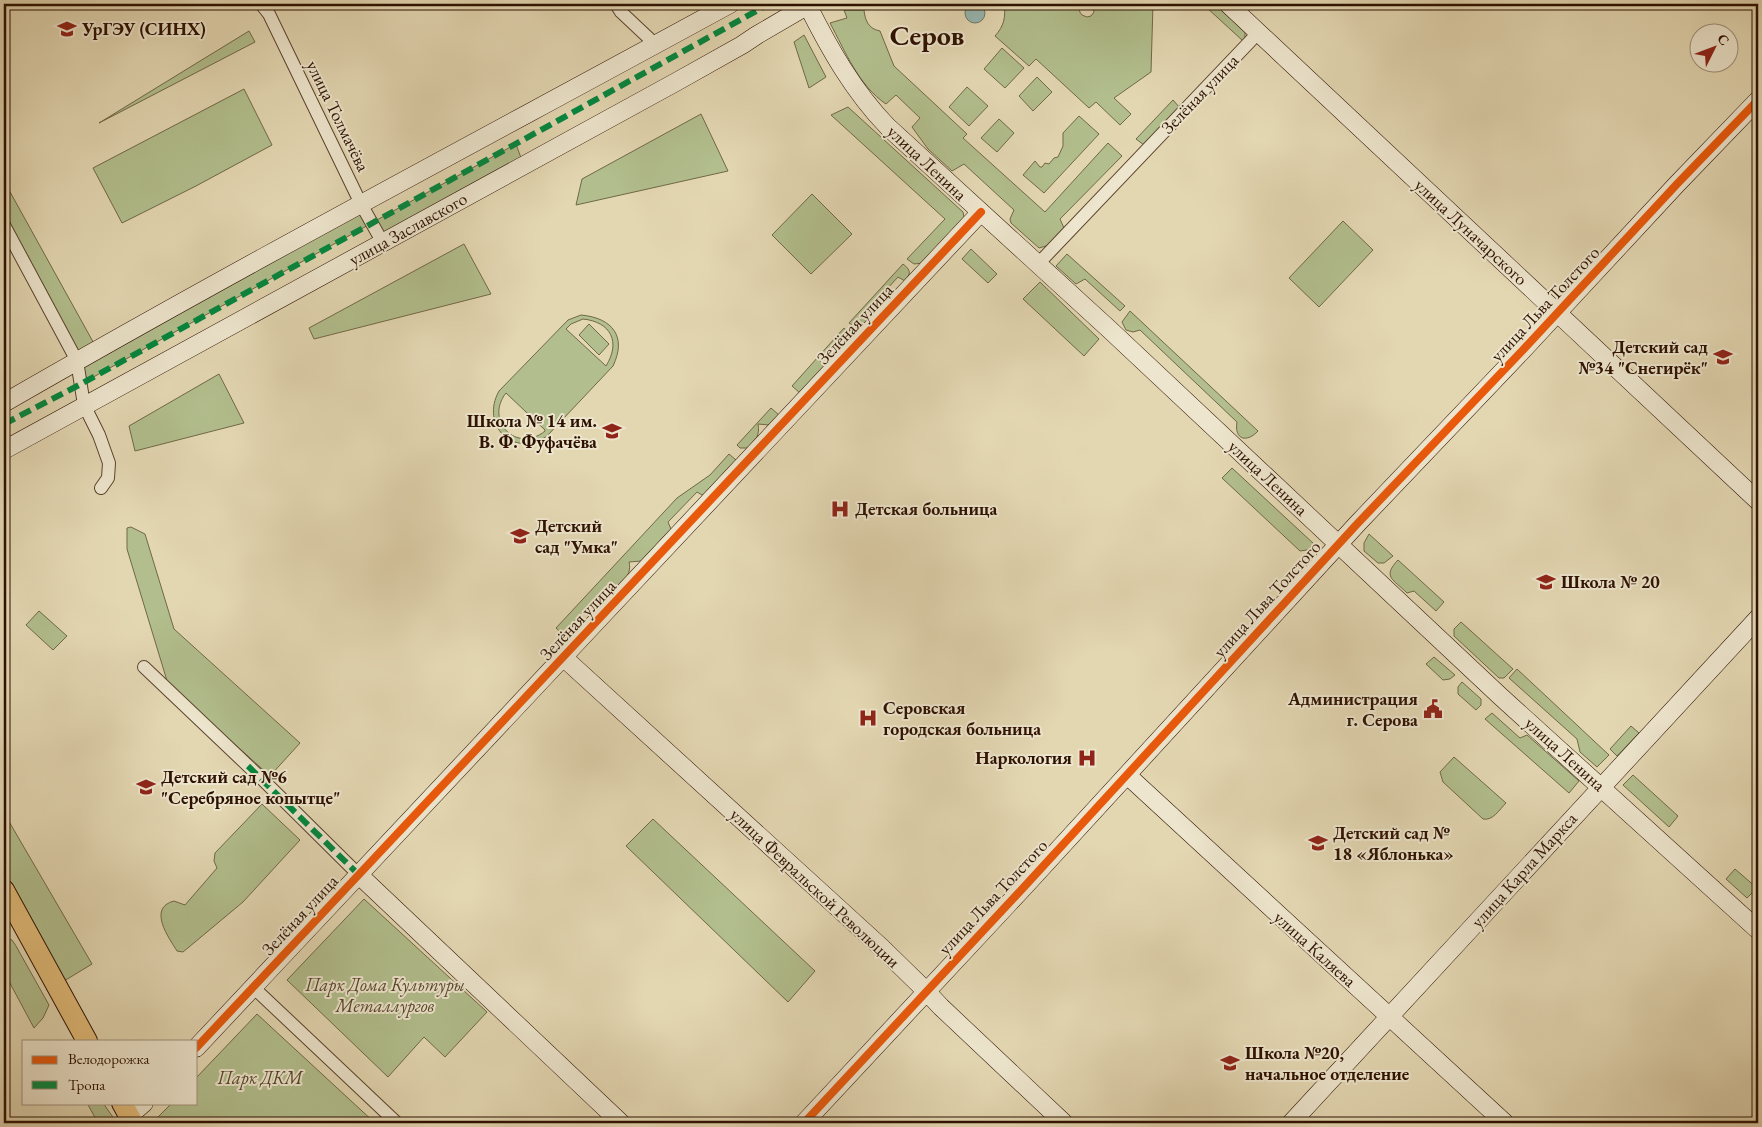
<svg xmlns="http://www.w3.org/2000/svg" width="1762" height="1127" viewBox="0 0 1762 1127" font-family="'EB Garamond',serif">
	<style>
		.green { fill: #b2be8d; stroke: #706846; fill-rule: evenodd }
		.water { fill: #96b8b2; stroke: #6c756b }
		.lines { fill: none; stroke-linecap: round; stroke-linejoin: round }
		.street-casing { stroke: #5a422c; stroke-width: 14 }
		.secondary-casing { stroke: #2d1100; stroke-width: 19 }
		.primary-casing { stroke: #2d1100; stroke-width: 22 }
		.street { stroke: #ede5cd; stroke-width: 12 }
		.secondary { stroke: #ede5cd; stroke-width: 18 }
		.primary { stroke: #e2bc79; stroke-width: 20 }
		.quiet { stroke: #00873e; stroke-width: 6; stroke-dasharray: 12 6; stroke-linecap: butt }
		.cycleway-casing { stroke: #ede5cd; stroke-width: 11 }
		.cycleway { stroke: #e8590c; stroke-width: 8 }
		.labels { text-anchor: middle; stroke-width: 4; stroke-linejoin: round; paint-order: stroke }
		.poi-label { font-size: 18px; font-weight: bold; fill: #2d1100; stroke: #ede5cd; text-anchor: start }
		.street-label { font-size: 18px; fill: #2d1100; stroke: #ede5cd }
		.park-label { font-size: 18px; font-style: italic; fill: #55452a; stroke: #ede5cd }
		.town-label { font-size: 28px; font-weight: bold; fill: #2d1100; stroke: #ede5cd }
	</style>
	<rect width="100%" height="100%" fill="#e3d7b2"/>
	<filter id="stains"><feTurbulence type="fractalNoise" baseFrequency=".004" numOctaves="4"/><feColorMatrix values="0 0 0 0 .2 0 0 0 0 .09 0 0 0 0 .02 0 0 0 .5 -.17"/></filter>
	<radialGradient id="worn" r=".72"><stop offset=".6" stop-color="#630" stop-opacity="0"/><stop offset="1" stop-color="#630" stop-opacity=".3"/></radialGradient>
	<path class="green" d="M1004,4h79c-4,3 -5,7 -1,11l5,2 4,-1 3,-4 -1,-6 -3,-2h63l-2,68 -37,26 17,16 -11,11 -24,-23 -7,6 -53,-49 -7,7 -34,-30c9,-10 11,-19 9,-32z
		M1210,4h9l26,27v6l-2,4 -37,-34z
		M844,10h20c1,11 5,19 16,21l14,35 73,68 -4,4 82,74 63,-69 14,13 -62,63 4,9 -18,18 -7,2 -28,-25 -1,-4 4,-9 -50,-46 -12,7 -24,-22 -16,-22 8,-9 -24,-23 -10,9c-27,-18 -41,-53 -56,-81l17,-5z
		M249,31l6,11 -156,81z
		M804,35l22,42 -17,11 -15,-46z
		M1002,48l22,20 -19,20 -21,-19z
		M1037,77l15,15 -19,19 -14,-15z
		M967,87l21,19 -19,20 -20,-19z
		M244,89l28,56 -76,41 -74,37 -29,-55z
		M1173,100l7,8 -36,37 -8,-6z
		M848,107l115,105 1,5 -2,5 -39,41 -9,1 -7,-5 38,-40 -114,-104z
		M701,114l27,57 -152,34 6,-26z
		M1079,116l20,18 -55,59 -21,-18 12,-14 5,6h2l3,-4 4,1 5,-6 4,-1 5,-11v-13z
		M999,119l15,14 -17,19 -16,-14z
		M516,144l5,14 -133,74 -5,-1 -8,-10z
		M4,181l93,168 264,-145 11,19 -284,157 -84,-155z
		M812,194l40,40 -41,40 -39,-39z
		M1343,221l30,29 -54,57 -30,-29z
		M464,244l27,50 -177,45 -5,-11z
		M971,249l26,25 -9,9 -26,-24z
		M1067,254l58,52 -5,5 -35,-32 -9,5 -20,-18z
		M903,264c8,6 8,10 2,17l-7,-4 -22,24 5,6 -18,20 -6,1 -8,-5z
		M1040,282l59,57 -15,17 -61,-57z
		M1130,311l128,120c-11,12 -24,9 -21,-9l-97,-92 -7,2 -7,-2 -4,-8z
		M581,315c32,3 46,22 32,51l-66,70c-34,23 -67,-11 -48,-45l69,-71zM583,319c28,3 38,23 23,47l-40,-37 5,-5zM506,393l39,37v1c-28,23 -61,-10 -39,-38z
		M589,324l20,20 -10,11 -20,-20z
		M844,328l5,6v5l-4,5 -6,-4 -19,20 4,7 -24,26 -8,-7z
		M219,374l25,49 -109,28 -6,-25z
		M771,408l8,7 -10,10 -11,-1c2,10 -2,17 -9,24h-9l-3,-3z
		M729,454l7,6 -31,34 -3,1 -5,-3 -29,30 3,7 -30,32 -12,1c4,15 -12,26 -21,36l-4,-1 -4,-3 -32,34 3,6 -2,6 -13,-12 121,-130 33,-23z
		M1232,468l82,76 -7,6 -7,1 -78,-73z
		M131,527l14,7 29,95 126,114 -30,33 -102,-92 -41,-135v-21z
		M1369,534l24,22 -9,7h-6l-14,-12v-8z
		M1398,560l46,42 -8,9 -22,-20 -7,2c-14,-14 -25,-16 -9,-33z
		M39,611l28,25 -14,14 -27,-25z
		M1461,622l52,47 -9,9h-5l-45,-42v-7z
		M1434,657l21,18 -5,4 -7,1 -17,-16z
		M1517,669l92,86 -12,12 -17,-15 -3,-13 -68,-61z
		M1462,682l19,17v6l-5,5 -18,-16v-7z
		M1492,713l28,25 7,-3 52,46 -10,12 -84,-74z
		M1631,726l8,7 -22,23 -7,-7z
		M1454,757l52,46c-7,7 -13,18 -23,16l-40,-37 -3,-10z
		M1633,775l45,41 -9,11 -46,-42z
		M262,804l38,36 -57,62 -60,50 -6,-1c-8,-13 -30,-43 -3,-50l11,4 32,-37 -3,-7 1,-8z
		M4,813l88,151 -28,17 -60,-105z
		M653,819l162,152 -27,31 -162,-156z
		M1735,869l22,19 -10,10 -21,-19z
		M364,899l123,113 -42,45 -21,-20 -36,40 -101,-97z
		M6,938l6,2 4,6 33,59 -6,13 -9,10 -30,-56v-32z
		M257,1014l118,109h-215l-3,-5 15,-15h24v-25z
		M87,1103h16l14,20h-19z"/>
	<path class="water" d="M965 13a10 10 0 1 1 20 0a10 10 0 1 1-20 0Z"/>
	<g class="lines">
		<g class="street-casing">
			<path id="street" d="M261,4l8,10 92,190 22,39
				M616,4l5,8 34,32
				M4,225l73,136 7,44 15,30 10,28 -1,15 -7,10
				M1038,264l220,-231
				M144,667l119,113 96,95
				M253,987l144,136"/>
		</g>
		<g class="secondary-casing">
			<path id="secondary" d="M807,4c22,44 46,87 81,123l221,202 391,367 258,234
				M1228,4l530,497
				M4,403c239,-138 484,-267 726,-399
				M4,450l672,-368 66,-37 15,-10 53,-31
				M563,657l319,291 44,43 15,16 123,116
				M1127,775l378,348
				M359,875l262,248
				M196,1048l785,-836
				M129,1116l15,-13
				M804,1123l220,-236 334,-364 163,-171 156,-168 81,-84
				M1291,1123l467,-505"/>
		</g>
		<g class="primary-casing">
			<path id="primary" d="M4,890l83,151
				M122,1103l11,20"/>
		</g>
		<use href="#street" class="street"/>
		<use href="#secondary" class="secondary"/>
		<use href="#primary" class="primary"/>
		<path class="quiet" d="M4,424l77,-40 688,-380
			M248,766l111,109"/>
		<g class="cycleway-casing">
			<path id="cycleway" d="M196,1048l785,-836
				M804,1123l220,-236 334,-364 163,-171 156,-168 81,-84"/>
		</g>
		<use href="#cycleway" class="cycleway"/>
	</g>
	<defs>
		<g id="university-bare" transform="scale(1.5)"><path d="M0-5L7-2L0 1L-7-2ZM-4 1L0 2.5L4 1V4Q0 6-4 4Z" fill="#8f2418" stroke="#ede5cd" stroke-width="2.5" paint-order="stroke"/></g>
		<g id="school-bare" transform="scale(1.5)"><path d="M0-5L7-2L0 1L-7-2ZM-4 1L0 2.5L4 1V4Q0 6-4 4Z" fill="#8f2418" stroke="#ede5cd" stroke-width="2.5" paint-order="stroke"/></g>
		<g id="hospital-bare" transform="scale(1.5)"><path d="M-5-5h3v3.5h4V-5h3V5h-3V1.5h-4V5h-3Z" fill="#8f2418" stroke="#ede5cd" stroke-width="2.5" paint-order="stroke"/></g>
		<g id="civic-bare" transform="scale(1.5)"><path d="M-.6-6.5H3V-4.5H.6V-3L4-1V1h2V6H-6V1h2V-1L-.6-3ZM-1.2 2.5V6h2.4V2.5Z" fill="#8f2418" stroke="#ede5cd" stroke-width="2.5" paint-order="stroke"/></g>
	</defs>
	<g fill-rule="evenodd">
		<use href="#university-bare" x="67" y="29"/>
		<use href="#school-bare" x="1723" y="357"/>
		<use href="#school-bare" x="612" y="431"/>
		<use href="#hospital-bare" x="840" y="509"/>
		<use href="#school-bare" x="520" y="536"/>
		<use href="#school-bare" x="1546" y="582"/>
		<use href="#civic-bare" x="1433" y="709"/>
		<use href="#hospital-bare" x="868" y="718"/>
		<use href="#hospital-bare" x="1087" y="758"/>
		<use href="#school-bare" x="146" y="787"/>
		<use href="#school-bare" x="1318" y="843"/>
		<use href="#school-bare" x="1230" y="1063"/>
	</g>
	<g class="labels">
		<g class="poi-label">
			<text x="82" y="35">УрГЭУ (СИНХ)</text>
			<text x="1708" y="353" text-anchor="end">Детский сад<tspan x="1708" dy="21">№34 "Снегирёк"</tspan></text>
			<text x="597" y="427" text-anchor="end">Школа № 14 им.<tspan x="597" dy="21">В. Ф. Фуфачёва</tspan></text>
			<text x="855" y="515">Детская больница</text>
			<text x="535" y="532">Детский<tspan x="535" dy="21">сад "Умка"</tspan></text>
			<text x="1561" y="588">Школа № 20</text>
			<text x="1418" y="705" text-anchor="end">Администрация<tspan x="1418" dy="21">г. Серова</tspan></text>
			<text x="883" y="714">Серовская<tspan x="883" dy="21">городская больница</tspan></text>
			<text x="1072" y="764" text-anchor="end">Наркология</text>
			<text x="161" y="783">Детский сад №6<tspan x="161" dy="21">"Серебряное копытце"</tspan></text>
			<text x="1333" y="839">Детский сад №<tspan x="1333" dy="21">18 «Яблонька»</tspan></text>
			<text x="1245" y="1059">Школа №20,<tspan x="1245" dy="21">начальное отделение</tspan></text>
		</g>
		<g class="street-label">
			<text transform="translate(1200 94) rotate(-46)" y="6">Зелёная улица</text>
			<text transform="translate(338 116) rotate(64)" y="6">улица Толмачёва</text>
			<text transform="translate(927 163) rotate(43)" y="6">улица Ленина</text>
			<text transform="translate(408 229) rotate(-29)" y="6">улица Заславского</text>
			<text transform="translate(1471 232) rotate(43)" y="6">улица Луначарского</text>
			<text transform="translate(1545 304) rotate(-47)" y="6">улица Льва Толстого</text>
			<text transform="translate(855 324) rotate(-47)" y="6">Зелёная улица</text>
			<text transform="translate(1268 478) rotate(43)" y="6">улица Ленина</text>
			<text transform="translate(1267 599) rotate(-48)" y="6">улица Льва Толстого</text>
			<text transform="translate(578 620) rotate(-47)" y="6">Зелёная улица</text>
			<text transform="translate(1565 754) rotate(42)" y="6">улица Ленина</text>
			<text transform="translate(1524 870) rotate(-48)" y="6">улица Карла Маркса</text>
			<text transform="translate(815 888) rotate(43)" y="6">улица Февральской Революции</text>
			<text transform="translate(993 897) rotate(-47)" y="6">улица Льва Толстого</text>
			<text transform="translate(300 915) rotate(-47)" y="6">Зелёная улица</text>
			<text transform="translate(1315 949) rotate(42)" y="6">улица Каляева</text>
		</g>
		<g class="park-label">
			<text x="385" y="991">Парк Дома Культуры<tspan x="385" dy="21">Металлургов</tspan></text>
			<text x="260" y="1084">Парк ДКМ</text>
		</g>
		<g class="town-label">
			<text x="927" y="45">Серов</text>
		</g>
	</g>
	<rect width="1762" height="1127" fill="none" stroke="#e3d7b2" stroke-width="20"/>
	<rect x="5" y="5" width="1752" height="1117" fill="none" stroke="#2d1100" stroke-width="2.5"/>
	<rect x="10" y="10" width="1742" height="1107" fill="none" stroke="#2d1100"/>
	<rect x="22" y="1040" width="175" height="65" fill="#ede5cd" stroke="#a0907b"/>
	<rect x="32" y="1056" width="25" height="8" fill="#e8590c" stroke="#a0907b"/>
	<text x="68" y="1064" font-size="15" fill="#2d1100">Велодорожка</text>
	<rect x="32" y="1081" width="25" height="8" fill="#00873e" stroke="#a0907b"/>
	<text x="68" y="1090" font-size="15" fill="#2d1100">Тропа</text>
	<g transform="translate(1714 48) rotate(48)"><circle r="24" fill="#ede5cd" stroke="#a0907b"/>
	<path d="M0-4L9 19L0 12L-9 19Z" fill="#8f2418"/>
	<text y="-8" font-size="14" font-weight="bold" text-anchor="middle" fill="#2d1100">С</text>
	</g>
	<rect width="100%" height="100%" filter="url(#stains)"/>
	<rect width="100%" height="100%" fill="url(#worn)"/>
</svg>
